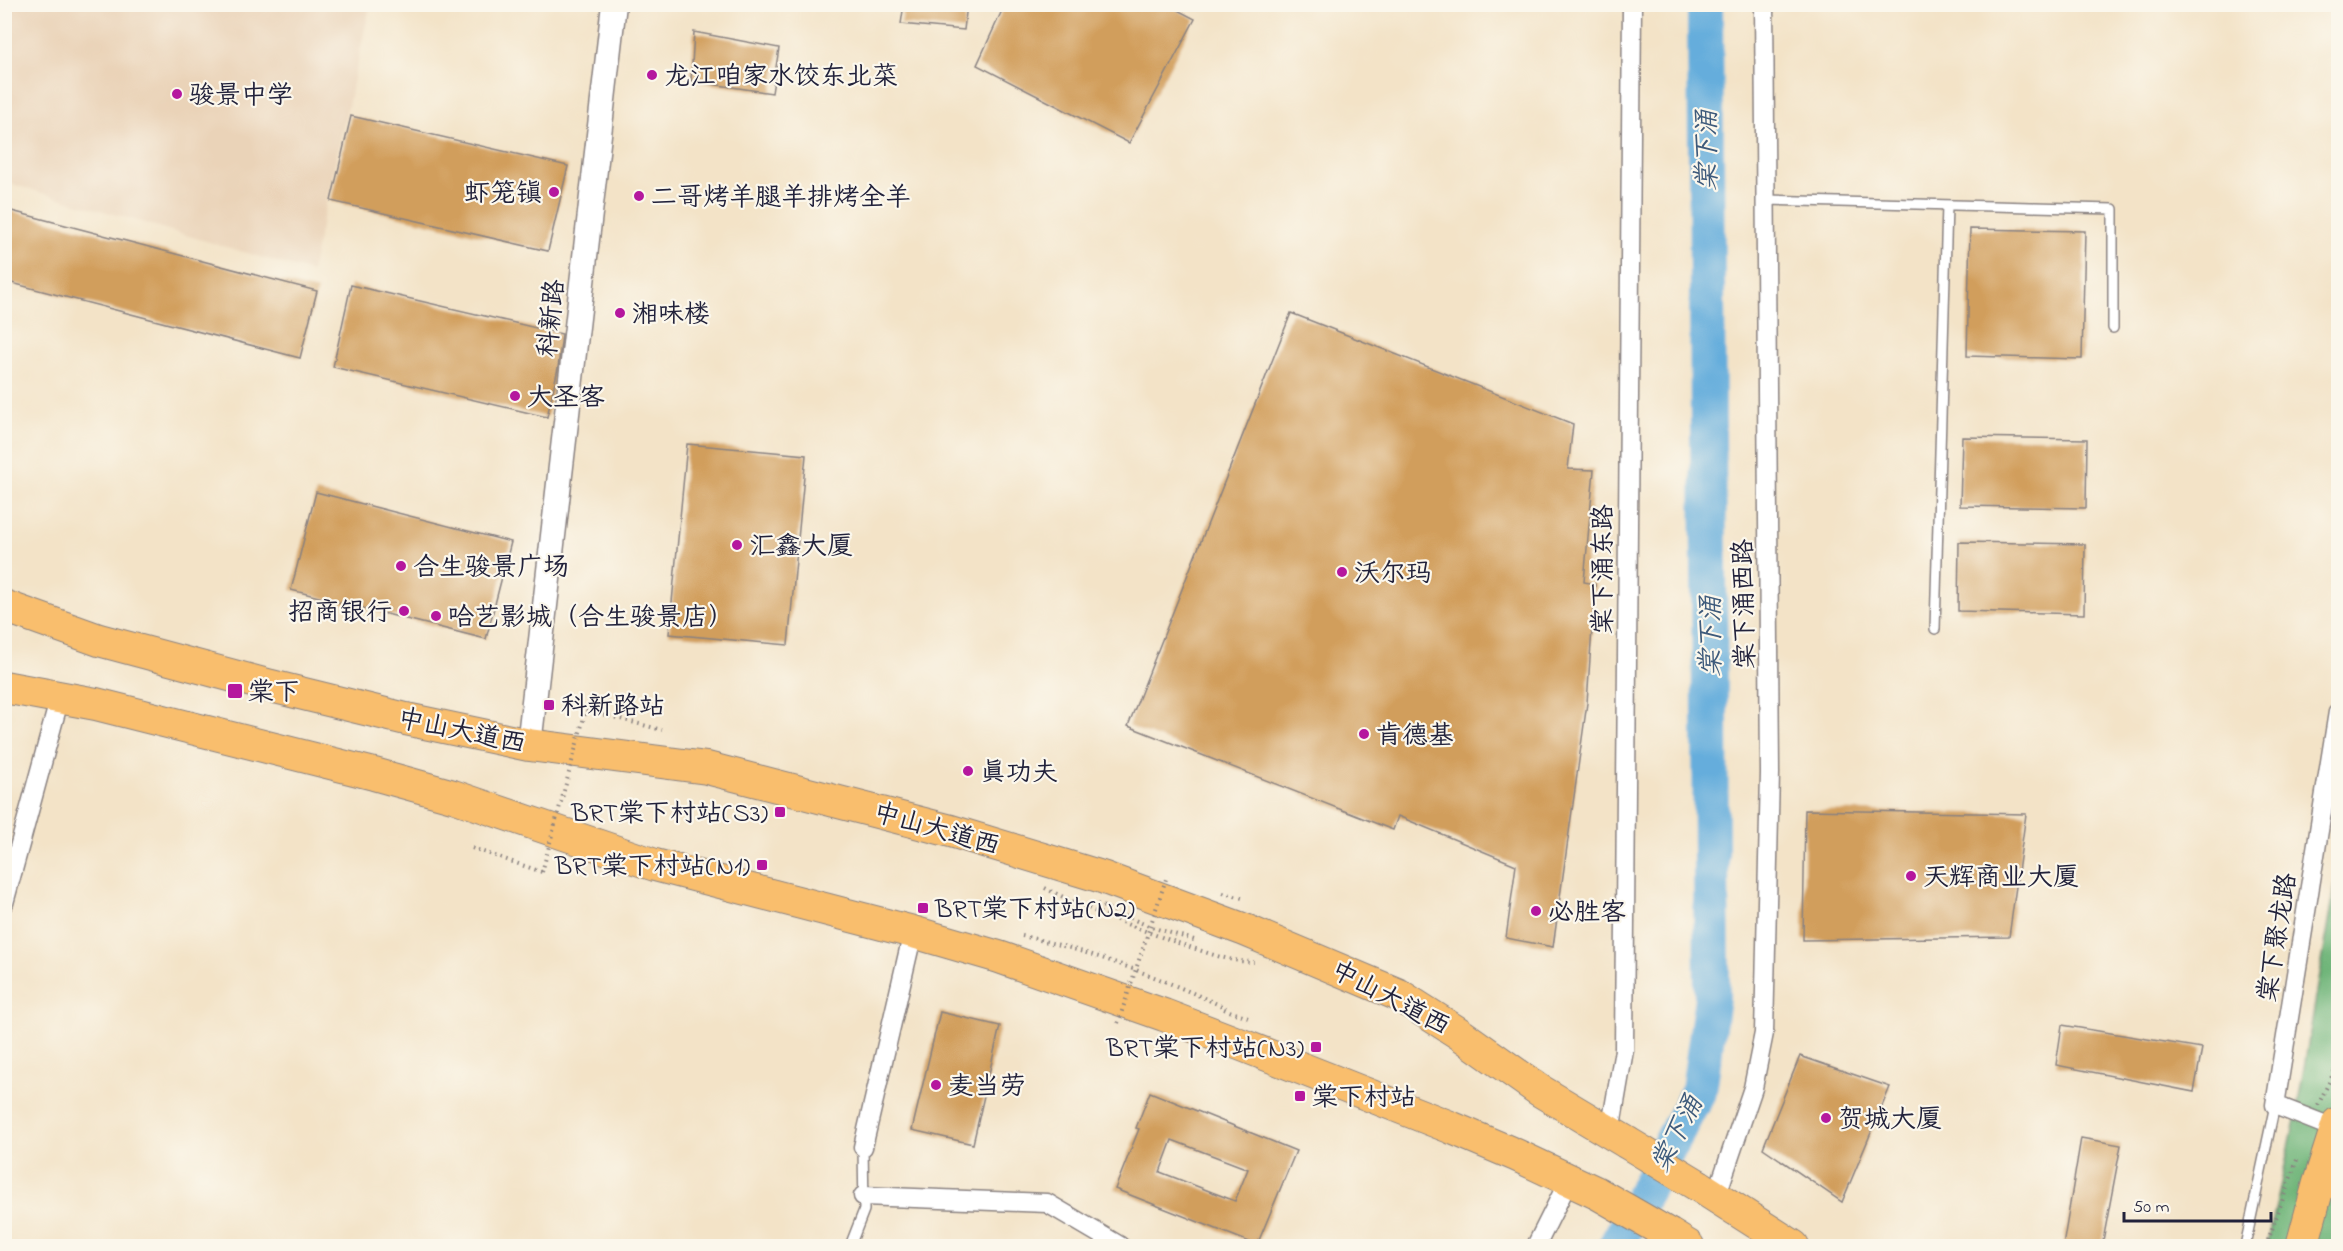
<svg xmlns="http://www.w3.org/2000/svg" width="2343" height="1251" viewBox="0 0 2343 1251" font-family="'Indie Flower','LXGW WenKai TC',sans-serif">
	<style>
		.built { fill: #ead3b8 }
		.forest { fill: #6fb579; stroke: #486c5a; stroke-width: 1.5 }
		.lines { fill: none; stroke-linecap: round; stroke-linejoin: round }
		.river { stroke: #65addc; stroke-width: 36 }
		.building { fill: #d19e5b; fill-rule: evenodd }
		.service-casing { stroke: #8a8281; stroke-width: 12 }
		.minor-casing { stroke: #8a8281; stroke-width: 21 }
		.tertiary-casing { stroke: #8a8281; stroke-width: 27 }
		.trunk-casing { stroke: #8a8281; stroke-width: 34 }
		.path { stroke: #8a8281; stroke-width: 4; stroke-dasharray: 1.5 4.5; stroke-linecap: butt }
		.service { stroke: #fff; stroke-width: 9 }
		.minor { stroke: #fff; stroke-width: 18 }
		.tertiary { stroke: #fff; stroke-width: 24 }
		.trunk { stroke: #f9be6d; stroke-width: 32 }
		.trunk-bridge-casing { stroke: #8a8281; stroke-width: 34; stroke-linecap: butt }
		.path-bridge { stroke: #8a8281; stroke-width: 4; stroke-dasharray: 1.5 4.5; stroke-linecap: butt }
		.trunk-bridge { stroke: #f9be6d; stroke-width: 32 }
		.poi-dot { fill: #b5179e; stroke: #fbf7ec; stroke-width: 2 }
		.labels { text-anchor: middle; stroke-width: 4.5; stroke-linejoin: round; paint-order: stroke }
		.poi-label { font-size: 26px; fill: #22223b; stroke: #fbf7ec; text-anchor: start }
		.street-label { font-size: 26px; fill: #22223b; stroke: #fbf7ec }
		.water-label { font-size: 27px; font-style: italic; fill: #3d5a7b; stroke: #fbf7ec }
	</style>
	<rect width="100%" height="100%" fill="#fbf7ec"/>
	<filter id="ink" filterUnits="userSpaceOnUse"><feTurbulence type="fractalNoise" baseFrequency=".0167" numOctaves="2"/><feDisplacementMap in="SourceGraphic" scale="12" xChannelSelector="R" yChannelSelector="G"/><feConvolveMatrix kernelMatrix="1 2 1 2 8 2 1 2 1" color-interpolation-filters="sRGB"/></filter>
	<filter id="wash" filterUnits="userSpaceOnUse"><feTurbulence type="fractalNoise" baseFrequency=".008" numOctaves="4" result="noise"/><feDisplacementMap in="SourceGraphic" scale="24" xChannelSelector="R" yChannelSelector="G"/><feGaussianBlur stdDeviation="1.35" result="paint"/><feColorMatrix in="noise" values="0 0 0 0 0 0 0 0 0 0 0 0 0 0 0 0 0 1.4 0 .05"/><feComposite in="paint" operator="in"/></filter>
	<g filter="url(#wash)">
		<rect width="100%" height="100%" fill="#f3e3c7"/>
		<path class="built" d="M366,5l4,1 -59,266 -306,-90v-177z"/>
		<path class="forest" d="M2338,869v377h-71l28,-126z"/>
		<g class="lines">
			<path class="river" d="M1616,1246l83,-156 13,-92 -7,-994"/>
		</g>
		<g id="blocks">
			<path class="building" d="M904,4h63l-3,26 -63,-6z
				M1005,4h161l29,15 -66,124 -152,-78z
				M694,32l85,16 -7,45 -81,-12z
				M351,116l217,50 -20,85 -217,-50z
				M4,209l313,82 -17,67 -296,-77z
				M1970,229l115,2 -3,128 -115,-3z
				M351,285l211,49 -4,34 -11,49 -214,-50z
				M1291,313l282,111 -5,45 26,1 -10,112 11,2 -8,119 -34,244 -47,-9 10,-73 -118,-49 -5,14 -265,-104z
				M1962,437l125,2 -1,69 -126,-2z
				M687,444l119,11 -18,190 -119,-11z
				M316,492l195,50 -25,97 -195,-49z
				M1959,542l126,2 -1,70 -126,-3z
				M1805,810l221,4 -17,123 -206,3z
				M940,1012l60,14 -27,118 -61,-14z
				M2062,1025l140,23 -8,44 -138,-27z
				M1800,1056l90,31 -48,115 -79,-54z
				M1150,1092l146,59 -39,94 -142,-56 24,-60 -3,-1zM1172,1140l76,29 -13,32 -75,-29z
				M2081,1138l40,7 -19,101h-39z"/>
		</g>
	</g>
	<g filter="url(#ink)">
		<use href="#blocks" fill-opacity="0" stroke="#8a8281" stroke-width="1.5"/>
		<g class="lines">
			<g class="service-casing">
				<path id="service" d="M1765,200l348,9v119
					M1935,629l12,-424
					M850,1246l14,-36 -1,-63
					M2245,1246l30,-141"/>
			</g>
			<g class="minor-casing">
				<path id="minor" d="M4,903l56,-206
					M2336,1129l-61,-24 63,-393
					M1610,1132l14,-82 8,-1046
					M863,1147l50,-215
					M863,1196l184,7 73,43
					M1716,1197l37,-109 11,-55 6,-260 -6,-769
					M1536,1246l33,-66"/>
			</g>
			<g class="tertiary-casing">
				<path id="tertiary" d="M529,745l85,-741"/>
			</g>
			<g class="trunk-casing">
				<path id="trunk" d="M4,606l95,34 168,45 139,34 123,26 178,23 244,63 151,46 143,53 154,65 61,39 79,56 87,52
					M4,687l92,17 278,70 79,22 202,69 258,67 86,25 165,58 78,30 208,82 66,28 81,38
					M1699,1186l94,60
					M1670,1235l18,11
					M2302,1246l17,-63 19,-60"/>
			</g>
			<path class="path" d="M586,710l76,20
				M472,848l70,24
				M1045,888c43,22 88,39 133,55 25,8 50,19 76,19
				M1223,893l23,6
				M1097,904l54,23 43,13
				M1022,936c67,14 142,43 204,72
				M1224,1009l24,9
				M2318,1105l20,-41
				M2266,1246l32,-89"/>
			<use href="#service" class="service"/>
			<use href="#minor" class="minor"/>
			<use href="#tertiary" class="tertiary"/>
			<use href="#trunk" class="trunk"/>
			<g class="trunk-bridge-casing">
				<path id="trunk-bridge" d="M1626,1142l73,44
					M1597,1193l73,42"/>
			</g>
			<path class="path-bridge" d="M542,872l44,-162
				M1118,1023l49,-147"/>
			<use href="#trunk-bridge" class="trunk-bridge"/>
		</g>
	</g>
	<g class="poi-dot">
		<circle cx="652" cy="75" r="6"/>
		<circle cx="177" cy="94" r="6"/>
		<circle cx="554" cy="192" r="6"/>
		<circle cx="639" cy="196" r="6"/>
		<circle cx="620" cy="313" r="6"/>
		<circle cx="515" cy="396" r="6"/>
		<circle cx="737" cy="545" r="6"/>
		<circle cx="401" cy="566" r="6"/>
		<circle cx="1342" cy="572" r="6"/>
		<circle cx="404" cy="611" r="6"/>
		<circle cx="436" cy="616" r="6"/>
		<rect x="227" y="683" width="16" height="16" rx="3"/>
		<rect x="543" y="699" width="12" height="12" rx="3"/>
		<circle cx="1364" cy="734" r="6"/>
		<circle cx="968" cy="771" r="6"/>
		<rect x="774" y="806" width="12" height="12" rx="3"/>
		<rect x="756" y="859" width="12" height="12" rx="3"/>
		<circle cx="1911" cy="876" r="6"/>
		<rect x="917" y="902" width="12" height="12" rx="3"/>
		<circle cx="1536" cy="911" r="6"/>
		<rect x="1310" y="1041" width="12" height="12" rx="3"/>
		<circle cx="936" cy="1085" r="6"/>
		<rect x="1294" y="1090" width="12" height="12" rx="3"/>
		<circle cx="1826" cy="1118" r="6"/>
	</g>
	<g class="labels">
		<g class="poi-label">
			<text x="664" y="84">龙江咱家水饺东北菜</text>
			<text x="189" y="103">骏景中学</text>
			<text x="542" y="201" text-anchor="end">虾笼镇</text>
			<text x="651" y="205">二哥烤羊腿羊排烤全羊</text>
			<text x="632" y="322">湘味楼</text>
			<text x="527" y="405">大圣客</text>
			<text x="749" y="554">汇鑫大厦</text>
			<text x="413" y="575">合生骏景广场</text>
			<text x="1354" y="581">沃尔玛</text>
			<text x="392" y="620" text-anchor="end">招商银行</text>
			<text x="448" y="625">哈艺影城（合生骏景店）</text>
			<text x="248" y="700">棠下</text>
			<text x="561" y="714">科新路站</text>
			<text x="1376" y="743">肯德基</text>
			<text x="980" y="780">真功夫</text>
			<text x="768" y="821" text-anchor="end">BRT棠下村站(S3)</text>
			<text x="750" y="874" text-anchor="end">BRT棠下村站(N1)</text>
			<text x="1923" y="885">天辉商业大厦</text>
			<text x="935" y="917">BRT棠下村站(N2)</text>
			<text x="1548" y="920">必胜客</text>
			<text x="1304" y="1056" text-anchor="end">BRT棠下村站(N3)</text>
			<text x="948" y="1094">麦当劳</text>
			<text x="1312" y="1105">棠下村站</text>
			<text x="1838" y="1127">贺城大厦</text>
		</g>
		<g class="street-label">
			<text transform="translate(550 318) rotate(-84)" y="9">科新路</text>
			<text transform="translate(1602 569) rotate(-90)" y="9">棠下涌东路</text>
			<text transform="translate(1743 604) rotate(-91)" y="9">棠下涌西路</text>
			<text transform="translate(462 730) rotate(12)" y="9">中山大道西</text>
			<text transform="translate(937 828) rotate(16)" y="9">中山大道西</text>
			<text transform="translate(2276 937) rotate(-81)" y="9">棠下聚龙路</text>
			<text transform="translate(1391 997) rotate(28)" y="9">中山大道西</text>
		</g>
		<g class="water-label">
			<text transform="translate(1706 150) rotate(-90)" y="9">棠下涌</text>
			<text transform="translate(1710 636) rotate(-90)" y="9">棠下涌</text>
			<text transform="translate(1676 1133) rotate(-63)" y="9">棠下涌</text>
		</g>
	</g>
	<rect width="2343" height="1251" fill="none" stroke="#fbf7ec" stroke-width="24"/>
	<path d="M2124 1212v9h147v-9" fill="none" stroke="#22223b" stroke-width="3"/>
	<text x="2133" y="1212" font-size="18" fill="#22223b" stroke="#fbf7ec" stroke-width="4.5" paint-order="stroke">50 m</text>
</svg>
